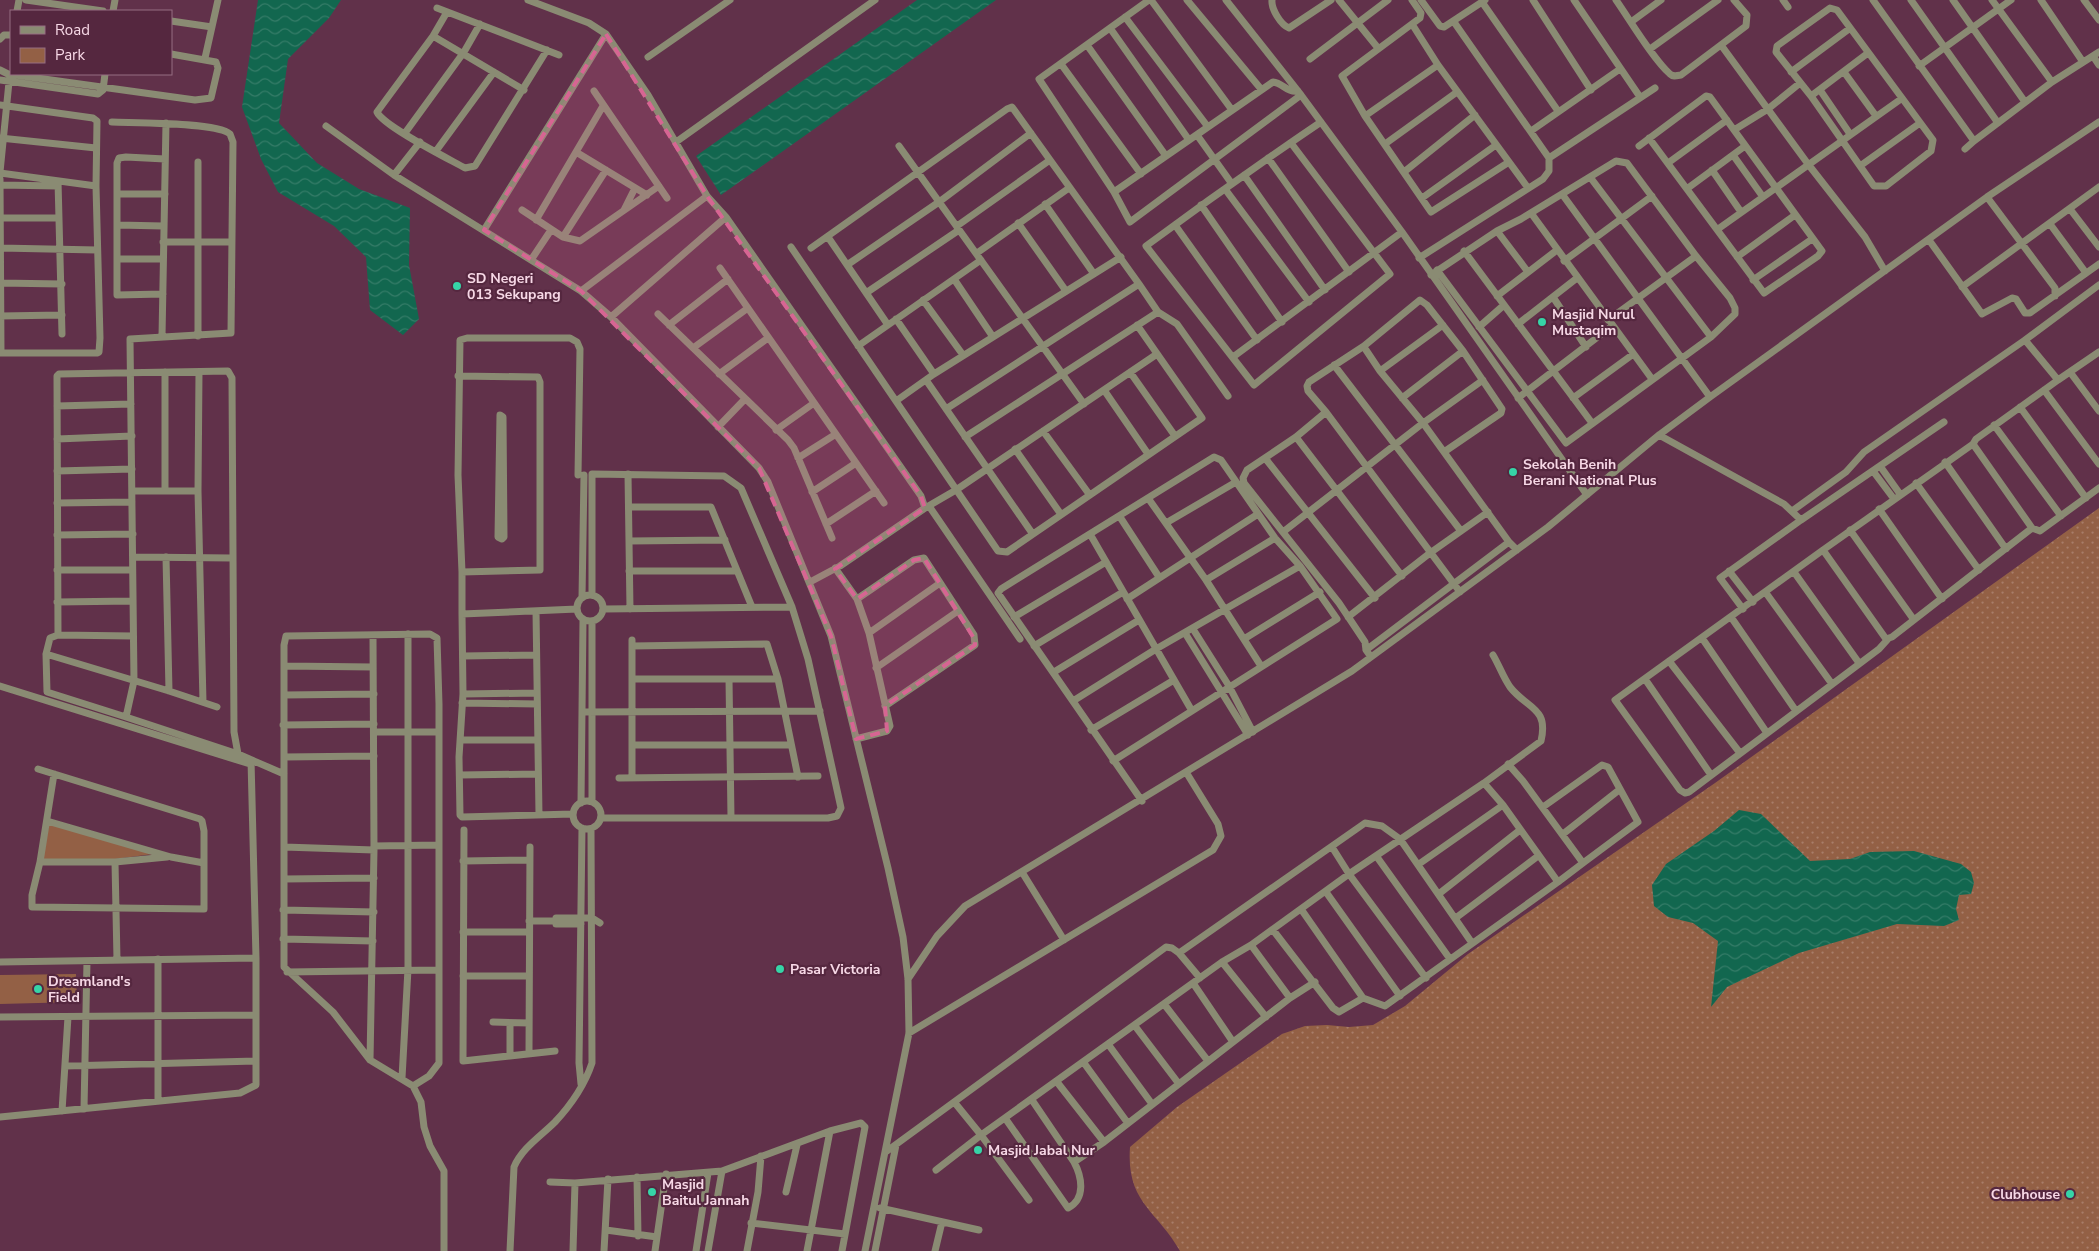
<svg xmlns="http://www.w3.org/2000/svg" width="2099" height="1251" viewBox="0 0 2099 1251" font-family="'Nunito Sans',sans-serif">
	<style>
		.grass { fill: url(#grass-dots) }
		.green { fill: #936045 }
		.water { fill: url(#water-waves) }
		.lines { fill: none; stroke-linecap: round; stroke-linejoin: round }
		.minor { stroke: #8a8b73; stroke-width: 7 }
		.marked { fill: #d76593; fill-opacity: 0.2; stroke: #d76593; stroke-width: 4; stroke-dasharray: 10 6; stroke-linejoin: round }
		.poi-dot { fill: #36d4a7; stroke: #55273f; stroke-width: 2 }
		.labels { text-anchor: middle; stroke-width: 4.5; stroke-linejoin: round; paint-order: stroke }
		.poi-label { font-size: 14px; font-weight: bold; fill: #f7d8e6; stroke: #55273f; text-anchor: start }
	</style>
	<defs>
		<pattern id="grass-dots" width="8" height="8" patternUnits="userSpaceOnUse" patternTransform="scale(1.25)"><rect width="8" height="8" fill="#936045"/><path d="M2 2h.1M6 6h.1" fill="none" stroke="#a87d69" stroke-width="1.8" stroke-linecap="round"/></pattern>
		<pattern id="water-waves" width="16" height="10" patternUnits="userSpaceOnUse" patternTransform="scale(1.25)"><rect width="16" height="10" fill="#12674f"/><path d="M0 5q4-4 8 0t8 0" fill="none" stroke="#357c68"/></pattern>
	</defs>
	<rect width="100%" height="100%" fill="#61314a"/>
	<path class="grass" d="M2099,508v743h-919c-23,-41 -54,-48 -50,-104l47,-40 105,-73 23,-8 22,-1 22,2 24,-2 32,-19 63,-52 247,-171z"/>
	<path class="green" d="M49,824l104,30 -38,5 -72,1z
		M76,974l1,28 -77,2v-29z"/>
	<path class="water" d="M258,0h83l-12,18 -41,41 -9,64 38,40 42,26 51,19 -1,57 10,54 -16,16 -33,-25 -4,-53 -32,-31 -56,-34 -17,-33 -19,-52z
		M917,0h79l-275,195 -25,-39z
		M1739,810l22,4 49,47 40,-2 20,-7 44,-1 47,13 10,8 3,11 -3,11 -12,1 -3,14 3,11 -15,6 -47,-2 -98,29 -72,34 -16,20 7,-66 -25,-18 -25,-6 -14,-11 -2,-21 14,-21 48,-33z"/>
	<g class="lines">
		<path class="minor" d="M26,0l77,11
			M1149,0l-110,79 75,113 16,30 171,-127
			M1151,0l81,110
			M1187,0l74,89
			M1226,0l75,95 101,137 185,263
			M1272,0c-1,9 9,25 17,28l42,-28
			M1339,0l39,48
			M1412,0l9,13 -1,5 -78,58 23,40 66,96 78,-50
			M1421,0l19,26 4,1 41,-27
			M1533,0l58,90
			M1574,0l66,97
			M1616,0c14,20 37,59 54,74 3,3 6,2 11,1l65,-49 1,-11 -13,-15
			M1783,0l5,7
			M1873,0l101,141 -9,8
			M1911,0l87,123
			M1953,0l72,102
			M1992,0l60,82
			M2041,0l42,62
			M2084,0l15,20
			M1482,2l76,109
			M437,8l122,47
			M1830,8l7,2 96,130 -2,11 -45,35h-12l-63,-90 -35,-44 1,-6z
			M17,11l2,-11
			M113,11l2,-11
			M447,12l-14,24 -56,76c6,14 72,47 88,56l10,-2 72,-116
			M1125,17l83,110
			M171,21l41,6
			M1454,22l95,136
			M1631,22l30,-22
			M1412,24l26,41 90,123
			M1110,28l79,112
			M606,34l42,61 59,101 19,21 195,279 4,12 -85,58 -30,16
			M433,36l91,54
			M0,39l4,-4h7
			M1087,45l79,111
			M1721,45l87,119 57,73 20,34
			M1650,49l68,-49
			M2093,56l6,9
			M648,57l82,-57
			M205,58l13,-58
			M1310,59l78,-59
			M1061,64l80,110
			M1919,66l92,-66
			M0,70l8,4 187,26 16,-2 7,-30 -2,-6 -45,-8
			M1791,72l58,-43
			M1844,72l32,44
			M0,80l98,14 5,-4 2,-16
			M1820,90l30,44
			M594,91l73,107
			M1811,96l57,-43
			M0,105l93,13 4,3 -1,65 4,152 -1,14 -2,1h-97
			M1365,116l73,-51
			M112,122c20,1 105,0 118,12l3,8 -2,191 -101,6 4,342 -8,36 112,37 46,20
			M326,126l68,49 187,116 30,26 148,151 9,14 63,154 57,232 15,69 5,42 1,54 -44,218
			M1531,131l89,-62
			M405,133l59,-81 16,-28
			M1197,135l35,49
			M0,138l96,10
			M1649,138l115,155 54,-37 4,-5 -88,-121
			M1974,141l78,-59 47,-30
			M676,142l199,-142
			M1291,143l99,131 -136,111 -108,-139c58,-43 116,-84 175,-124
			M1385,144l72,-52
			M899,146l185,258
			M1639,146l67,-50 4,1 24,33 34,-21 32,-26
			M436,151l58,-79
			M576,152l71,43
			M1733,155l30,42
			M1268,158l81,114
			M198,162v174
			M1668,163l59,-43
			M1860,166l60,-43
			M1712,170l29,42
			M0,172l9,-90
			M1404,172l71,-57
			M0,173l96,13
			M394,175l26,-33
			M1244,175l81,115
			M1590,177l121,160
			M0,179l1,174
			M58,181l4,153
			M0,185l58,1
			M1688,188l57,-42
			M1225,189l84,113
			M1114,192l159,-110c10,1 14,11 25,9
			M118,194h47
			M1562,194l148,203
			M1987,197l68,91v8
			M1422,198l74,-53
			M1045,204l49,70
			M1201,205l81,117
			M2070,209l29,38
			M522,210l41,27 17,4 79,-55
			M624,210l11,-22
			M1531,213l121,166
			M0,218h59
			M536,220l67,-114
			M1018,223l48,68
			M2050,224l36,49
			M118,225l45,1
			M1175,225l82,115
			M957,226l93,-66
			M1718,229l183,-130
			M484,230l122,-196 -17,-11 -61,-23
			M1497,231l31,41
			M563,237l43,-67
			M828,237l60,88
			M1929,240l53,74 30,-16 4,1 9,14h5l69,-49
			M163,242h67
			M791,247l207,304 9,1 195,-134 -65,-93
			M0,248l97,2
			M811,248l196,-139 5,-2 127,177
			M1464,251l128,172
			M977,253l92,-65
			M1737,257l58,-42
			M1419,258l124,-79 6,-8v-13l106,-70
			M118,259h45
			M531,260l20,-30
			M1564,261l88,-65
			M847,265l92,-63 92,-69
			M720,268l164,235
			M1431,275l66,-44 24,-12 95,-58 11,2 69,93 34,42 5,10v6l-24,23 -145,106 -129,-173
			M954,279l39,58
			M1753,280l59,-41
			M0,283l62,1
			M2099,285l-74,55 33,40 41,-28
			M1962,287l137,-100
			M581,291l126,-95
			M866,293l93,-63
			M163,294l-46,1v-132l2,-5 7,-1 39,2
			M1497,296l60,-46
			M1553,297l33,50
			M923,300l40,55
			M658,314l130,126 6,8 38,90
			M0,316l62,-1
			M611,317l115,-100
			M896,319l38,55
			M1608,320l88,-64
			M1518,324l59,-46
			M669,325l59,-46
			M1443,325l-63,46 43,52 86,119
			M1479,327l25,-22
			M162,337l4,-214
			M858,346l123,-86
			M693,348l55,-40
			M1366,350l14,21
			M1233,357l169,-125
			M1334,365l127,166
			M165,372v119
			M1130,372l45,64
			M2070,372l29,39
			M719,374l49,-36
			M458,376l80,1 2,5v188l-78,2v42l115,-5
			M926,380l106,153
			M1104,390l44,64
			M2044,390l55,74
			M1402,398l61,-47
			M1518,398l94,-72
			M1573,398l59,-43
			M896,401l38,-27 187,-117
			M57,406l74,-2
			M2020,407l66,91
			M946,409l193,-125 19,28 19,12 51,72
			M1326,412l134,180
			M500,415l3,2 1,120 -2,2 -4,-2z
			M1994,425l67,91
			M718,427l26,-27
			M776,430l38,-27
			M1043,431l46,63
			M1659,435l125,69 17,16 143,-98
			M965,437l193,-125
			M1296,437l106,139
			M57,439l75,-3
			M1973,444l59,84 -140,109 -6,2 -63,-89z
			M1973,444l3,-5 82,-59
			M1015,449l45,64
			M798,458l38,-24
			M1265,458l110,140
			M1945,462l61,87
			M1880,466l20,28
			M57,471l75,-2
			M1873,471l21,28
			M628,474l2,135
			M1916,483l63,87
			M133,491h65l1,-119
			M198,491l5,211
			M812,492l44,-29
			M1148,498l58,82 55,86
			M57,503l75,-1
			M929,506l91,133
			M629,507h82l41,100
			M925,508l31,-18 201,-136
			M1879,509l63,90
			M1792,511l54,-39 18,-20 161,-112
			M1120,517l39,60
			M1166,523l70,-41
			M826,524l50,-33
			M2032,528l8,3 59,-43
			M1850,530l64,90
			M1283,532l140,-109 60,-43
			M1090,534l102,177
			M57,535l76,-1
			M629,541l96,-1
			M1823,550l-208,150 65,90 5,3 4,-1 190,-143 9,-10
			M134,557l98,1
			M166,557l3,134
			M835,568l22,31 12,34 21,93 -3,5 -31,8
			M57,570h75
			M629,571h108
			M1729,571l24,31
			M462,572l-4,-97 2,-135 7,-2h103l7,4 3,7 -2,126
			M1794,572l65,91
			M1206,580l69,-42
			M1766,593l66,91
			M577 608a13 13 0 1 1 26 0a13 13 0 1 1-26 0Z
			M592,595v-121l132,2 17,12 51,119 16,52 33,149 -4,8 -9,2h-227
			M582,598l2,-123
			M857,599l57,-39 10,-2 50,77 1,10 -90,61
			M1127,599l131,-85
			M57,602l76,-1
			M604,609l188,-2
			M1743,609l-23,-31 81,-58
			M536,611l3,204
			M462,614l1,80
			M1014,617l92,-55
			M1348,617l82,-64 58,-41
			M1731,617l65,94
			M592,622v180
			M1193,629l36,57 24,46
			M869,633l71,-50
			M1185,633l63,102
			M58,635l75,1
			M1702,638l65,95
			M1244,639l76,-47
			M632,646l135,-2 11,35 20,98
			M1034,646l89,-54
			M1366,650l143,-108 8,8
			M46,654l123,37 48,16
			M463,656l73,-1
			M1371,657l-5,-7 -1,-8 -26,-39 -95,-120 -1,-5 4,-8 49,-33 30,-25 -18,-21 -1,-5 2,-4 55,-36 56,-46 7,5 36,46 39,58 -1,4 -57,39
			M1669,661l71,92
			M284,666l89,1
			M876,668l82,-57
			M1054,672l85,-52
			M632,679h146
			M729,679l2,138
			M1645,679l66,96
			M0,686l250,78
			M537,693l-74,1 -4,63 1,58 2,2 111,-3
			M284,695l90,-1
			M1073,701l83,-52 144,-83
			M462,703l75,1
			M582,712l238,-1
			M126,717l-79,-25 -1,-38 4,-16 8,-3 -1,-259 2,-2 169,-3 4,7 2,354 4,22
			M283,725l91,-1
			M1091,730l83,-50
			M374,732h65
			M460,740h76
			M632,745h159
			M284,757l90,-1
			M251,760l5,198
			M1113,761l224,-142 -37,-53 -25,-28 -54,-78 -7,-3 -213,132 -3,4 144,208
			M1508,764l15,17 60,82 55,-41 -30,-55 -6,-2 -59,42
			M38,769l162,50 2,2 2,10v78l-172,-2v-12l8,-33 14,-88
			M460,775l77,-1
			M619,778l199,-2
			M632,778v-138
			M1484,783l57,-42c8,-34 -14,-32 -31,-54 -7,-10 -11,-22 -17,-32
			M573 815a14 14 0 1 1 28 0a14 14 0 1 1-28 0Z
			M581,803l2,-183
			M47,821l124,36 33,6
			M464,830l-1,231 92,-10
			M1563,834l56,-44
			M374,846l64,-1
			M284,847l90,3
			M1332,847l17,27 77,104
			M1377,857l73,102
			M463,861l67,-1
			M40,862h75l52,-5
			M115,862l2,98
			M1419,864l84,-59
			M1022,872l42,68
			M284,879l90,-1
			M1558,882l25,-19
			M1326,892l74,104
			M1440,893l80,-63
			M1301,909l62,89
			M283,910l91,2
			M1457,917l81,-61
			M556,918h36l8,5
			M529,921h24
			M556,924h25
			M463,932h66
			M283,939l90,2
			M1251,945l39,53
			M1179,953l21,25
			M0,962l256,-4v127l-16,8 -240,24
			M1222,962l44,55
			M287,972l151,-2
			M463,976h66
			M908,979l29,-43 28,-30 387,-235 196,-144 111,-92 51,-38 277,-200 112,-75
			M1193,983l40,59
			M1164,1004l44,57
			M0,1017l255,-2
			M493,1022l36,1
			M1135,1026l44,58
			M909,1033l304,-183 8,-14 -3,-12 -32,-52
			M1108,1044l44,60
			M529,1052l1,-205
			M510,1055v-32
			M370,1060l4,-210 -1,-215
			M1084,1063l43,59
			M65,1066l191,-5
			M402,1078l6,-109v-335
			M1057,1082l47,60
			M581,1084l-2,-21 3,-235
			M413,1086l16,-10 10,-13v-359l-2,-66 -7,-4 -144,2 -2,9v322l49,45 37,48 43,26 8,16 3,25 6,19 14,25v80
			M1032,1100l42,62
			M158,1101v-142
			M955,1103l26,32 241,-173 29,-17 98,-71 135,-91 19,22 55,77 -173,124 -22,-8 -24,14 -6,-4 -60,-78
			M84,1109l3,-148
			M62,1111l6,-94
			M1005,1118l63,90c18,-9 14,-31 6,-46l30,-20 186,-144 25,-16
			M887,1151l279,-204 6,1 7,5 186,-130 17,3 18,13 72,104
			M936,1170l45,-35 48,65
			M637,1177l1,59
			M550,1182l25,1 147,-12 108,-40 31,-8 4,4 -23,124
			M786,1192l11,-47
			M880,1208l99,22
			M751,1223l94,11
			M606,1230l51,7
			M510,1251l4,-84c8,-19 27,-31 41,-45 15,-16 30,-38 37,-59l-1,-234
			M573,1251l2,-68
			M604,1251l4,-72
			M655,1251l11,-77
			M696,1251l12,-78
			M708,1251l14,-80
			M747,1251l11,-59 3,-36
			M807,1251l23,-120
			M875,1251l21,-106
			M935,1251l7,-29"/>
	</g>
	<path class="marked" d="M606,34l101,162 214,300 4,12 -90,61 22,30 57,-39 10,-2 51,82v5l-90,61 2,25 -31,8 -25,-103 -72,-168 -178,-177 -97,-61z"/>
	<g class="poi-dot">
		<circle cx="457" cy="286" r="5"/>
		<circle cx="1542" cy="322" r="5"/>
		<circle cx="1513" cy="472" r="5"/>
		<circle cx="780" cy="969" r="5"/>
		<circle cx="38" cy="989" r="5"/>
		<circle cx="978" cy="1150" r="5"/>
		<circle cx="652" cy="1192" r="5"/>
		<circle cx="2070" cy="1194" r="5"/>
	</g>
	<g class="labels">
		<g class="poi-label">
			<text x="467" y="283">SD Negeri<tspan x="467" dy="16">013 Sekupang</tspan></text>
			<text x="1552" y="319">Masjid Nurul<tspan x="1552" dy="16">Mustaqim</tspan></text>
			<text x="1523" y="469">Sekolah Benih<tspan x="1523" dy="16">Berani National Plus</tspan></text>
			<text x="790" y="974">Pasar Victoria</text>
			<text x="48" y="986">Dreamland's<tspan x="48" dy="16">Field</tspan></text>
			<text x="988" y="1155">Masjid Jabal Nur</text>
			<text x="662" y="1189">Masjid<tspan x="662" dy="16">Baitul Jannah</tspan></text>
			<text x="2060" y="1199" text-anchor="end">Clubhouse</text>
		</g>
	</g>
	<rect x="10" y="10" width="162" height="65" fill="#55273f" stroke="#966e82"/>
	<rect x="20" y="26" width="25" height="8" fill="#8a8b73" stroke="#966e82"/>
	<text x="55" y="35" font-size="15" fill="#f7d8e6">Road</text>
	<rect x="20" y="48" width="25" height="15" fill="#936045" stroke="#966e82"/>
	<text x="55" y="60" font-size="15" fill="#f7d8e6">Park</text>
</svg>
